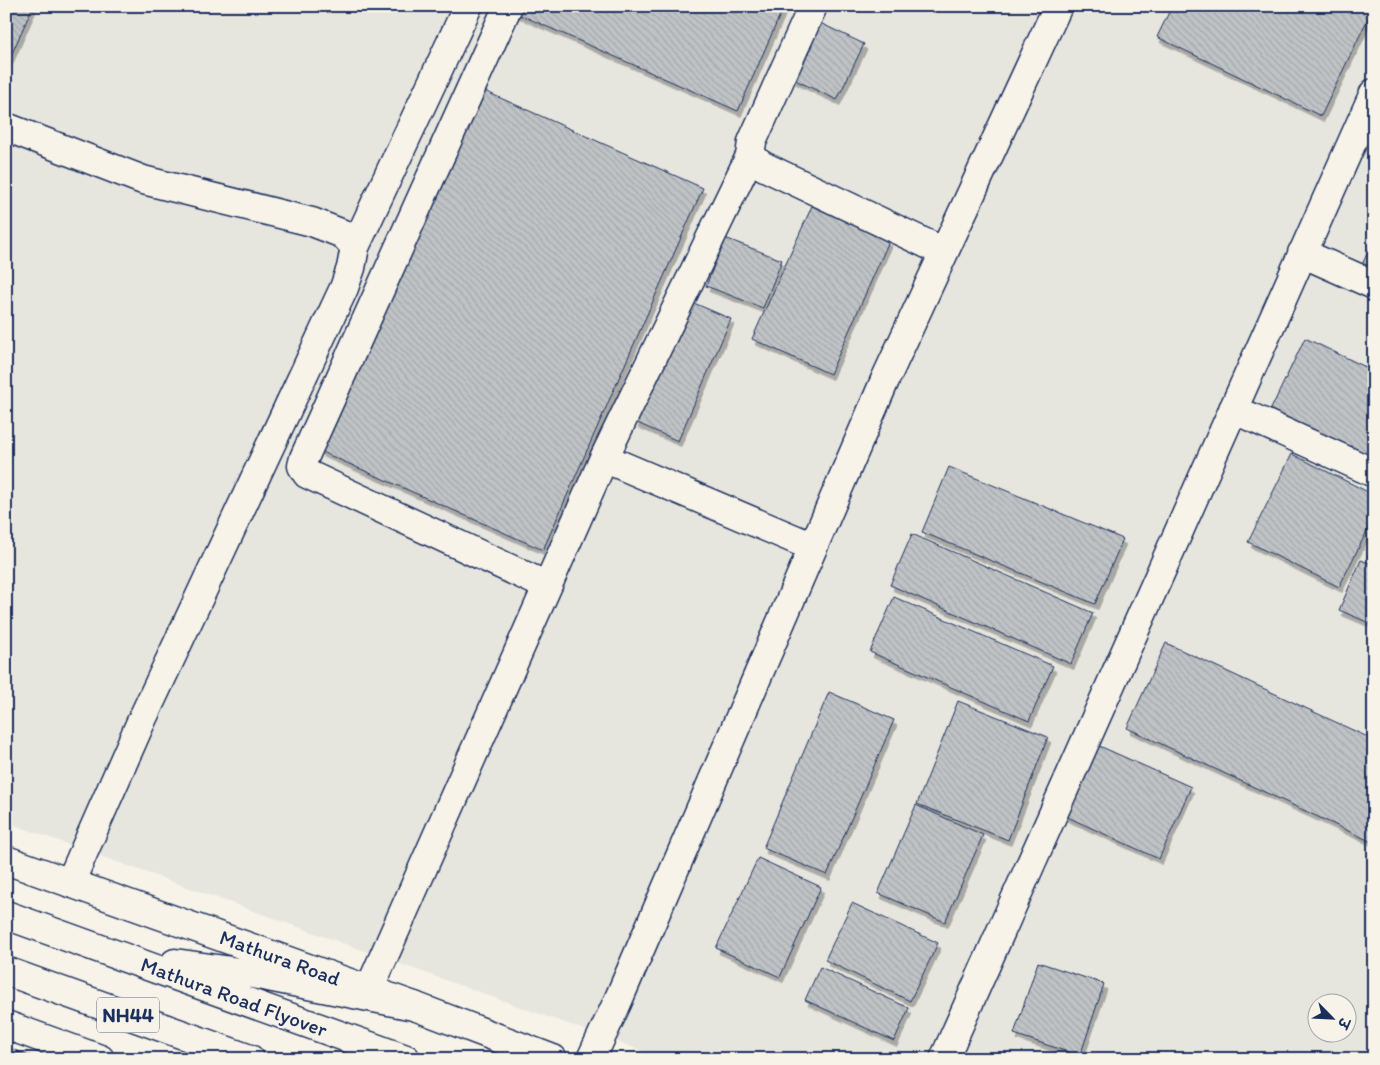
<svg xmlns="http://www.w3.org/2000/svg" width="1380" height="1065" viewBox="0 0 1380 1065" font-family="Itim,'Playpen Sans Deva',sans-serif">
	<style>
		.built { fill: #e6e5de; fill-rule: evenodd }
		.building { fill: url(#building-back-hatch); stroke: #1b2f5e; filter: url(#shadow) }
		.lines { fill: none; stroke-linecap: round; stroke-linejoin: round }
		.minor-casing { stroke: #1b2f5e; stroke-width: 31 }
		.major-casing { stroke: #1b2f5e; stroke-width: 31 }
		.highway-casing { stroke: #1b2f5e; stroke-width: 31 }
		.minor { stroke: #f7f3e8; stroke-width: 28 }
		.major { stroke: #f7f3e8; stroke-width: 28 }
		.highway { stroke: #f7f3e8; stroke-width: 28 }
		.rail-casing { stroke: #1b2f5e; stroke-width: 5.5 }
		.rail { stroke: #f7f3e8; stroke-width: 4; stroke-dasharray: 11; stroke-linecap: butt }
		.labels { text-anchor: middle; stroke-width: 4; stroke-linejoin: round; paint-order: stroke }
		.shield { fill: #f7f3e8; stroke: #5d6a87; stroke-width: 1 }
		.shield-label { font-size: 20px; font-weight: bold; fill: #1b2f5e }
		.street-label { font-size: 21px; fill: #1b2f5e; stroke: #f7f3e8 }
	</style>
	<defs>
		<pattern id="building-back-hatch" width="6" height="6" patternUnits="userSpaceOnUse" patternTransform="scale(1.25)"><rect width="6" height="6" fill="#c0c3c5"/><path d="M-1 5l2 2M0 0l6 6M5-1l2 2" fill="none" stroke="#a4a8ac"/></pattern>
		<filter id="shadow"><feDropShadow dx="3" dy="5.5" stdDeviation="0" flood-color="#0004"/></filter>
	</defs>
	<rect width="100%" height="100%" fill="#f7f3e8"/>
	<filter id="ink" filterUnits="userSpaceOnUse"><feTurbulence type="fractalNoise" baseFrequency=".02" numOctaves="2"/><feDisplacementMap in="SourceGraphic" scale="10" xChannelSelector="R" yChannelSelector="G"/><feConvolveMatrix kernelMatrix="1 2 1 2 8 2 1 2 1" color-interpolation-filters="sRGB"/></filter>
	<g filter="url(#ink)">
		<path class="built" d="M6,6h1368v1053h-709l-659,-237zM1318,1002h30v30h-30z"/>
		<path class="building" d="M6,6h27l-27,61z
			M519,6h265l-46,105 -222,-98z
			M1172,6h202l-53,110 -164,-79z
			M820,23l44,21 -27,56 -44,-21z
			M480,89l223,99 -160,362 -223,-99z
			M812,206l77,35 -59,133 -78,-35z
			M725,238l57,22 -19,48 -57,-22z
			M1374,239v39l-15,-7z
			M689,301l42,18 -53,122 -43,-19z
			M1305,338l69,33v91l-105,-49z
			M1292,454l82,41v22l-35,70 -91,-45z
			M949,467l174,72 -28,65 -173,-72z
			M912,534l181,79 -22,51 -181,-79z
			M1374,542v18l-7,-3z
			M1361,560l13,5v60l-35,-15z
			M894,597l159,69 -24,55 -159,-69z
			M1166,643l208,97v103l-247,-115z
			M829,692l65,28 -67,155 -64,-27z
			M958,701l90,36 -40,103 -91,-36z
			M1095,744l96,43 -32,72 -96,-44z
			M916,805l67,30 -38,87 -67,-29z
			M758,858l63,29 -41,90 -64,-29z
			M852,903l86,40 -28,58 -85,-41z
			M1038,962l66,22 -24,72 -66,-22z
			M820,967l89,41 -15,33 -89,-41z
			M1374,1047v12h-5z
			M958,1053l13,6h-16z"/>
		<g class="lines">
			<g class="minor-casing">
				<path id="minor" d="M508,6l-204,452 -2,8 5,8 240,112
					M813,6l-61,136 -2,14 13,10 181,86
					M6,127l137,53 169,42 31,12 12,13 -4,21 -7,20 -204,436 -70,159
					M355,247l113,-241
					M1302,253l72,32
					M1233,409l141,64
					M604,458l209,89
					M369,990l235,-532 146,-302
					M591,1059l26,-56 268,-623 173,-374
					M944,1059l430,-966"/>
			</g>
			<g class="major-casing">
				<path id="major" d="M6,860l408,146 139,53
					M6,1025l94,34"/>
			</g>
			<g class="highway-casing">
				<path id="highway" d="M6,915l400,144
					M175,963l78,11 161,32
					M6,971l244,88"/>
			</g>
			<use href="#minor" class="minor"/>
			<use href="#major" class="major"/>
			<use href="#highway" class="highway"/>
			<g class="rail-casing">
				<path id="rail" d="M6,1049l26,10"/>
			</g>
			<use href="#rail" class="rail"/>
		</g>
	</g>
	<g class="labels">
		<rect class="shield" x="97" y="997.5" width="62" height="35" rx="4"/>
		<g class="shield-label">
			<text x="128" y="1022">NH44</text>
		</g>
		<g class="street-label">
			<text transform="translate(280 958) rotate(20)" y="7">Mathura Road</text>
			<text transform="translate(234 997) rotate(20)" y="7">Mathura Road Flyover</text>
		</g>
	</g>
	<rect width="1380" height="1065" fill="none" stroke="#f7f3e8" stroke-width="25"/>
	<rect x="12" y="12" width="1355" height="1040" fill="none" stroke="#1b2f5e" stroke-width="2" filter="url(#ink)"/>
	<g transform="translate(1332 1018) rotate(114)"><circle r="24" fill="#f7f3e8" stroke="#9fa5b1"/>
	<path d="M0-4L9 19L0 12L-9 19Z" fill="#1b2f5e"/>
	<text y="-8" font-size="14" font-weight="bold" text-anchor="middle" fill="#1b2f5e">उ</text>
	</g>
</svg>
